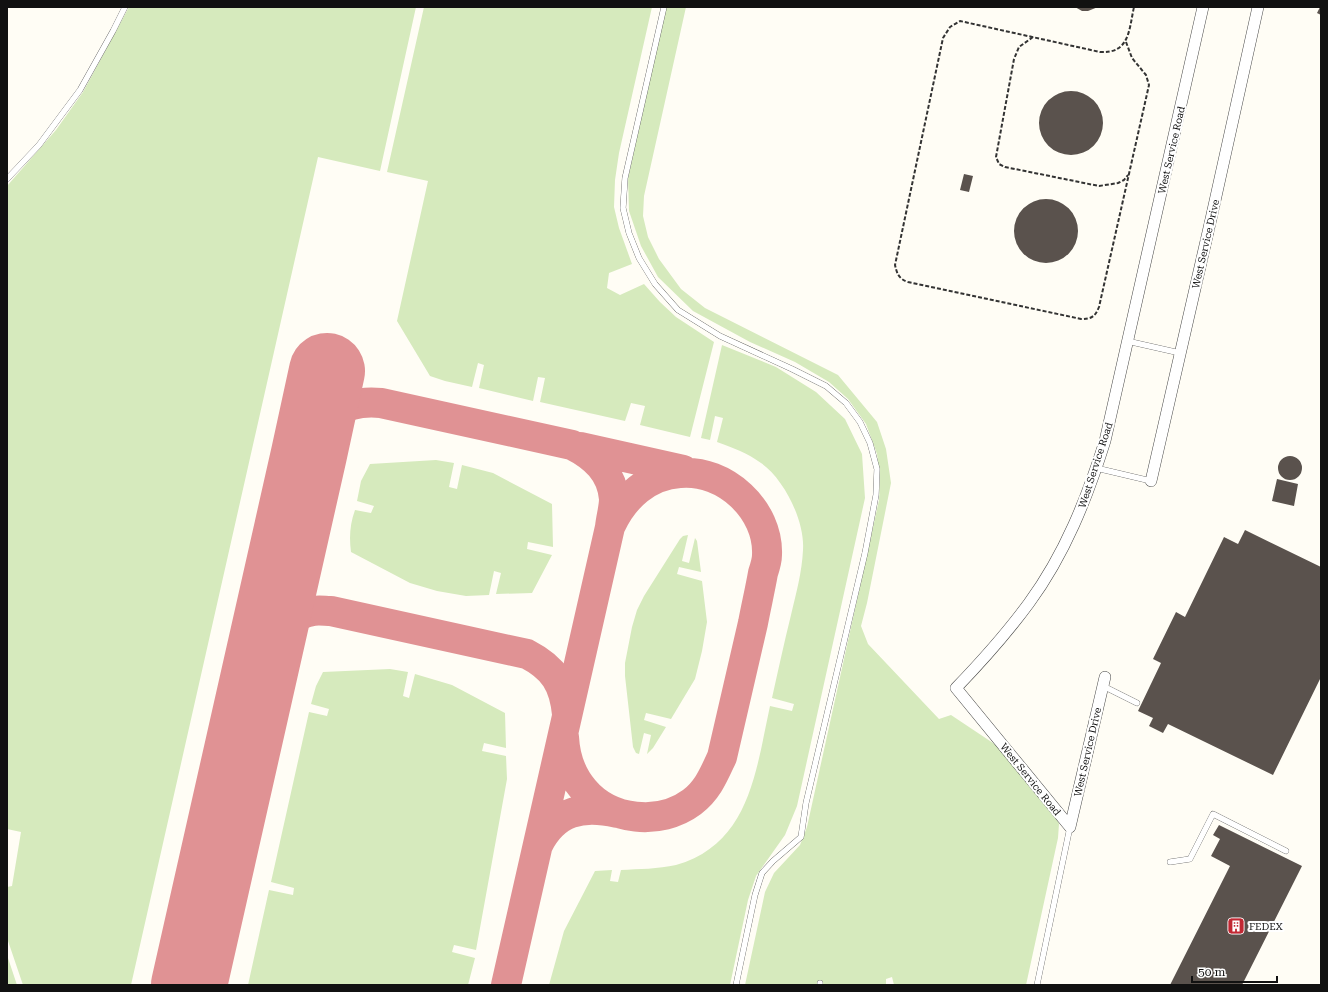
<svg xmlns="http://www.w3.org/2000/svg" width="1328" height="992" viewBox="0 0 1328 992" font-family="'Roboto Serif',serif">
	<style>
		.green { fill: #d6eabd }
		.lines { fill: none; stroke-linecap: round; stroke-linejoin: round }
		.taxiway { stroke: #e09294; stroke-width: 30 }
		.runway { stroke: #e09294; stroke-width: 76 }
		.building { fill: #5a524d }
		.lane-casing { stroke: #444; stroke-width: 6 }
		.street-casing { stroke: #444; stroke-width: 12 }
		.path { stroke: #333; stroke-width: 2; stroke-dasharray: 4 2; stroke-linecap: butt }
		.lane { stroke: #fff; stroke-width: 5.5 }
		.street { stroke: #fff; stroke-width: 11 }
		.labels { text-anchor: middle; stroke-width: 4; stroke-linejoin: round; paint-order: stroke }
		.street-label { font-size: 10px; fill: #111; stroke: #fff }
		.poi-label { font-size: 10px; fill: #111; stroke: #fff; text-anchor: start }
	</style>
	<rect width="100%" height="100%" fill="#fffdf5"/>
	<path class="green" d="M129,7h287l-36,164 -62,-14 -187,828h-108l-16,-47v-51l5,-1 9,-54 -14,-3v-643l49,-56 27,-38z
		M424,7h228l-33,146 -4,27 -1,27 5,21 13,36 -23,9 -2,15 13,7 24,-11 16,18 16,15 38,25 -24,95 -50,-12 5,-19 -14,-3 -6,18 -85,-19 5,-24 -7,-1 -5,24 -54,-13 5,-23 -6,-2 -6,24 -27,-6 -15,-5 -33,-55 31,-140 -41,-9z
		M666,7h20l-42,189 -1,20 5,21 11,22 22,30 24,19 133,67 39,47 9,27 5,34 -24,120 -6,23 7,18 71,75 12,-4 45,30 59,66 4,13 -1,14 -32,147h-132l-2,-8 -6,2v6h-63l-1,-2 -10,2h-67l20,-93 9,-19 26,-28 7,-18 72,-327 1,-20 -3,-26 -11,-30 -18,-25 -19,-17 -34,-20 -45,-20 -57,-31 -35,-34 -17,-31 -12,-35 -1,-33z
		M722,345l54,22 40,25 29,27 17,35 3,44 -68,308 -12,29 -29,41 -8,24 -18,85h-181l15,-54 31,-60 17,-1 -2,11 8,1 3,-12c18,-1 37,-1 55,-5 74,-21 80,-95 94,-159l22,5 2,-7 -22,-6c6,-27 12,-55 19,-83 5,-21 11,-43 12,-65 2,-29 -19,-71 -42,-87 -14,-10 -27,-15 -44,-21l6,-24 -8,-2 -5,24 -9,-2z
		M436,460l18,3 -5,24 8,2 5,-24 31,8 59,31 1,43 -25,-5 -1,7 25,6 -20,38 -36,1 5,-21 -7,-2 -5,24 -23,1 -29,-5 -27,-8 -59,-31c-2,-15 -1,-28 4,-42l16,3 3,-7 -17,-5 4,-20 9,-17z
		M688,535l-6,26 7,2 6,-25 2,3 4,31 -22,-5 -2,7 25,7 5,41 -5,29 -7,28 -24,40 -25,-6 -2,7 22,7 -13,21 -6,6 4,-19 -7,-2 -5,21 -3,-1 -3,-6 -8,-71v-13l7,-36 5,-17 7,-14 36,-57 3,-3z
		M390,669l18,3 -5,24 6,2 6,-24 37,11 53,28 1,35 -22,-5 -2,8 24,5 1,23 -31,171 -22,-5 -2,7 23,6 -7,27h-220l21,-95 24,5 1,-7 -23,-6 38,-170 18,4 2,-7 -18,-5 5,-18 7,-14z
		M7,955l10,30h-10z"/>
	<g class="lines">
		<path class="taxiway" d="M580,447l103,23
			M309,454c15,-35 30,-55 72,-51l191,42c22,11 40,27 42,54 0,9 -3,18 -4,28l-104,458
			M253,703c10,-36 16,-84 60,-92 6,-1 12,0 18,0l196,43c27,14 37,30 40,60
			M564,737c1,19 7,38 20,53 26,31 76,36 108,12 16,-12 22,-28 30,-45 10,-45 21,-89 31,-134 3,-16 7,-33 10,-50 2,-6 4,-12 4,-18 2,-45 -42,-86 -87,-82 -32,2 -56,24 -69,52
			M538,845c17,-34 44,-40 79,-32"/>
		<path class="runway" d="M189,985l120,-531 18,-83"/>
	</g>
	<path class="building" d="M1075,7h23l-10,4h-6z
		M1320,7h1v8l-4,-2z
		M1039 123a32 32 0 1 1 64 0a32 32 0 1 1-64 0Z
		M964,174l9,2 -4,16 -9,-2z
		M1014 231a32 32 0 1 1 64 0a32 32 0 1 1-64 0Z
		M1278 468a12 12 0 1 1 24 0a12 12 0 1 1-24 0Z
		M1277,479l21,5 -4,22 -22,-5z
		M1245,530l76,37v110l-48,98 -105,-51 -5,9 -14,-7 4,-8 -15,-7 23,-48 -8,-4 23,-47 9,5 39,-80 14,7z
		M1219,825l83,41 -60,119h-72l60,-119 -19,-10 9,-17 -7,-4z"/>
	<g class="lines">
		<g class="lane-casing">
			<path id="lane" d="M664,7l-39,171 -2,30 6,25 10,25 16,26 23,26 42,26 72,33 34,17 20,17 14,19 10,21 7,26 -1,26 -11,58 -59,250 -5,34 -28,24 -11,12 -7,22 -19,90
				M7,179l32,-34 41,-55 33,-59 12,-24
				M1127,341l53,12
				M1096,468l55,13
				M1103,686l34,17
				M1170,862l20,-3 23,-45 73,37
				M820,983v2
				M1037,985l33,-158"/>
		</g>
		<g class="street-casing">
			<path id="street" d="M1151,481l60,-262 47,-212
				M1070,827l-114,-139c26,-27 51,-55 73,-85 36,-49 58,-105 76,-162l98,-434
				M1070,827l35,-150"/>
		</g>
		<path class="path" d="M1033,37l-14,10 -5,12 -18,98 3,7 6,3 94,19 19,-3 6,-3 4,-5
			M1126,42l6,16 14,17 3,10 -50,222c-4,10 -8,12 -18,12l-173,-37c-9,-3 -11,-8 -13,-17l48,-227 7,-11 10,-6 140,31c30,2 29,-23 34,-45"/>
		<use href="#lane" class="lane"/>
		<use href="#street" class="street"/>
	</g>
	<defs>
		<g id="building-square" transform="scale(0.9)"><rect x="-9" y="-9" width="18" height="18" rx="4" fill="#c12833" stroke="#fff"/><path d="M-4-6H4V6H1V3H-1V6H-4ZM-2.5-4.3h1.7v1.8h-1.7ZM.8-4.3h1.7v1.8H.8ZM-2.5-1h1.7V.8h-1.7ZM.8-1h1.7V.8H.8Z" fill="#fff"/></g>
	</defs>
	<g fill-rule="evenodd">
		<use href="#building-square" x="1236" y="926"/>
	</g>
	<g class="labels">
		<g class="street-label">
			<text transform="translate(1171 150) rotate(-77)" y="4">West Service Road</text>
			<text transform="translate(1205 244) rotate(-77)" y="4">West Service Drive</text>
			<text transform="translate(1095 465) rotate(-72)" y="4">West Service Road</text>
			<text transform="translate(1087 752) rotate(-77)" y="4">West Service Drive</text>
			<text transform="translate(1031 779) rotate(51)" y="4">West Service Road</text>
		</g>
		<g class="poi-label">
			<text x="1249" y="930">FEDEX</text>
		</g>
	</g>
	<rect width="1328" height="992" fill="none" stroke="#111111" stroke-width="16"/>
	<path d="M1192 976v6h85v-6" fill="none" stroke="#111111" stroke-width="2"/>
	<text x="1198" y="976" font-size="12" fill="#111111" stroke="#ffffff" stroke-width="3" paint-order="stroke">50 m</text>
</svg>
